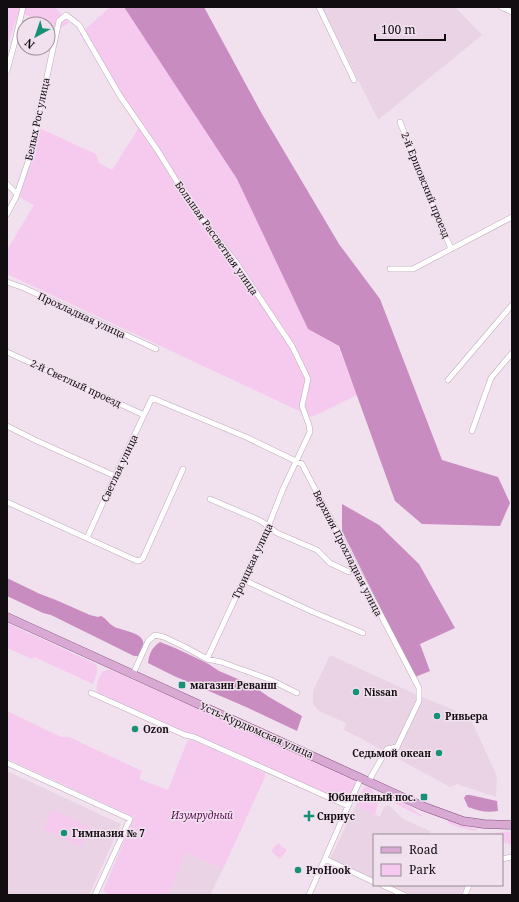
<svg xmlns="http://www.w3.org/2000/svg" width="519" height="902" viewBox="0 0 519 902" font-family="'Noto Serif',serif">
	<style>
		.built { fill: #e9d3e5 }
		.green { fill: #f5caee }
		.forest { fill: #c98cc1 }
		.lines { fill: none; stroke-linecap: round; stroke-linejoin: round }
		.street-casing { stroke: #bcacb9; stroke-width: 6 }
		.primary-casing { stroke: #824d7c; stroke-width: 9 }
		.street { stroke: #fff; stroke-width: 5 }
		.primary { stroke: #d8a9d3; stroke-width: 8 }
		.poi-dot { fill: #179175; stroke: #f1e1ee; stroke-width: 1.5 }
		.labels { text-anchor: middle; stroke-width: 3; stroke-linejoin: round; paint-order: stroke }
		.street-label { font-size: 10px; fill: #120d11; stroke: #f1e1ee }
		.poi-label { font-size: 10px; font-weight: bold; fill: #120d11; stroke: #f1e1ee; text-anchor: start }
		.park-label { font-size: 10px; font-style: italic; fill: #580d53; stroke: #f1e1ee }
	</style>
	<rect width="100%" height="100%" fill="#f1e1ee"/>
	<path class="built" d="M322,7h133l27,28 -104,85z
		M330,655l85,39 39,16 18,12 25,54 -1,21 -39,-13 -7,3 -90,-49 -16,-8 2,-7 -27,-12 -6,-7v-13z
		M7,771l114,53 -32,71h-82z
		M357,803l3,5 20,9 4,-10 4,-2 4,3 11,11 27,12 2,4h-58v44l-42,-19 -1,-3z
		M186,853l37,16 -13,26h-42z
		M386,885h81l-5,10h-54z"/>
	<path class="green" d="M7,7h48l14,16 -10,6 -40,-17 -12,33z
		M110,7h14l113,172 71,150 30,17 19,49 -45,22 -305,-143v-24l27,-45 -15,-8 20,-69 57,26 3,9 13,7 26,-41 -58,-95z
		M7,623l89,41c3,7 -1,13 -3,20l-59,-27 -2,2 -25,-11z
		M107,670h4l242,108 2,3v3l-7,17 -4,1 -246,-109c-4,-7 1,-14 4,-21z
		M7,711l54,26h8l73,34 -3,8 29,11 19,-48 4,-3 74,34v4l-42,92 -37,-16 -18,42h-58l-7,-4 31,-74 -127,-58z
		M366,786l6,3 6,14 -3,12 -15,-7 -3,-5 5,-12z
		M396,801c9,-1 19,10 26,15v1l-24,-12 -2,-2z
		M52,809l38,18 -9,20 -38,-18z
		M448,820l16,6 12,3 1,1 -2,1c-10,-2 -20,-4 -28,-9z
		M512,831v14l-10,-3v-7h-18v-1z
		M278,843l9,7 -7,9 -9,-8z"/>
	<path class="forest" d="M124,7h80l58,107 77,130 41,55 62,161 56,17 12,26 -10,23 -78,-2 -27,-23 -56,-155 -31,-17 -71,-150z
		M342,504l37,21 40,39 36,64 -35,16 10,27 -15,6 -73,-146z
		M7,578l33,16 16,6 34,15 8,2 3,-1c5,2 7,7 12,10 7,5 33,6 30,19 0,4 -3,8 -5,11h-4l-83,-41 -8,-2 -36,-17z
		M160,642l15,6 32,15 12,8 31,13 19,13 33,19 -5,15 -51,-24 -72,-31 -26,-13c1,-9 4,-16 12,-21z
		M466,795h4l27,6 1,10c-12,2 -19,0 -30,-4l-4,-9z"/>
	<g class="lines">
		<g class="street-casing">
			<path id="street" d="M319,7l35,73
				M501,7l11,5
				M7,71l7,-26 9,-38
				M400,122l51,127
				M7,184l10,10
				M7,214l9,-17 13,-38 30,-138 7,-6 13,10 41,71 38,55 34,55 43,55 57,85 16,33 -6,27 7,19 1,7 -27,57 -17,43 -59,127
				M390,269h23l99,-52
				M7,282l17,6 132,61
				M7,352l137,63
				M448,380l64,-75
				M7,426l30,15 78,35
				M472,431l19,-53 21,-25
				M210,499l51,22 16,12 40,17 13,13 19,9
				M7,502l128,58 4,1 4,-3 40,-89
				M87,538l28,-62 37,-78 94,39 56,27 117,224v13l-22,46 -10,2 -15,26 -3,6
				M244,580l69,32 50,21
				M133,674l15,-33 7,-6 9,2 21,10 22,12 14,3 28,10 22,8 26,13
				M91,693l94,42 9,2 154,69
				M7,763l123,56 -35,76
				M325,859l49,23
				M502,859l10,-2
				M382,885l22,10
				M309,895l39,-89 13,-28
				M465,895l4,-10"/>
		</g>
		<g class="primary-casing">
			<path id="primary" d="M7,617l415,189 41,15 21,3 28,1"/>
		</g>
		<use href="#street" class="street"/>
		<use href="#primary" class="primary"/>
	</g>
	<g class="poi-dot">
		<rect x="178" y="681" width="8" height="8" rx="2"/>
		<circle cx="356" cy="692" r="4"/>
		<circle cx="437" cy="716" r="4"/>
		<circle cx="135" cy="729" r="4"/>
		<circle cx="439" cy="753" r="4"/>
		<rect x="420" y="793" width="8" height="8" rx="2"/>
		<path d="M307 810h4v4h4v4h-4v4h-4v-4h-4v-4h4z"/>
		<circle cx="64" cy="833" r="4"/>
		<circle cx="298" cy="870" r="4"/>
	</g>
	<g class="labels">
		<g class="street-label">
			<text transform="translate(37 119) rotate(-78)" y="4">Белых Рос улица</text>
			<text transform="translate(426 185) rotate(68)" y="4">2-й Ершовский проезд</text>
			<text transform="translate(217 238) rotate(55)" y="4">Большая Рассветная улица</text>
			<text transform="translate(82 315) rotate(25)" y="4">Прохладная улица</text>
			<text transform="translate(76 383) rotate(25)" y="4">2-й Светлый проезд</text>
			<text transform="translate(119 468) rotate(-65)" y="4">Светлая улица</text>
			<text transform="translate(348 553) rotate(63)" y="4">Верхняя Прохладная улица</text>
			<text transform="translate(252 561) rotate(-65)" y="4">Троицкая улица</text>
			<text transform="translate(257 730) rotate(24)" y="4">Усть-Курдюмская улица</text>
		</g>
		<g class="poi-label">
			<text x="190" y="689">магазин Реванш</text>
			<text x="364" y="696">Nissan</text>
			<text x="445" y="720">Ривьера</text>
			<text x="143" y="733">Ozon</text>
			<text x="431" y="757" text-anchor="end">Седьмой океан</text>
			<text x="416" y="801" text-anchor="end">Юбилейный пос.</text>
			<text x="317" y="820">Сириус</text>
			<text x="72" y="837">Гимназия № 7</text>
			<text x="306" y="874">ProHook</text>
		</g>
		<g class="park-label">
			<text x="202" y="819">Изумрудный</text>
		</g>
	</g>
	<rect width="519" height="902" fill="none" stroke="#120d11" stroke-width="16"/>
	<rect x="373" y="834" width="130" height="52" fill="#f1e1ee" stroke="#988c96"/>
	<rect x="381" y="847" width="20" height="6" fill="#d8a9d3" stroke="#988c96"/>
	<text x="409" y="854" font-size="12" fill="#120d11">Road</text>
	<rect x="381" y="864" width="20" height="12" fill="#f5caee" stroke="#988c96"/>
	<text x="409" y="874" font-size="12" fill="#120d11">Park</text>
	<g transform="translate(36 36) rotate(220)"><circle r="19" fill="#f1e1ee" stroke="#988c96"/>
	<path d="M0-3L7 15L0 10L-7 15Z" fill="#179175"/>
	<text y="-6" font-size="11" font-weight="bold" text-anchor="middle" fill="#120d11">N</text>
	</g>
	<path d="M375 34v6h70v-6" fill="none" stroke="#120d11" stroke-width="2"/>
	<text x="381" y="34" font-size="12" fill="#120d11" stroke="#f1e1ee" stroke-width="3" paint-order="stroke">100 m</text>
</svg>
